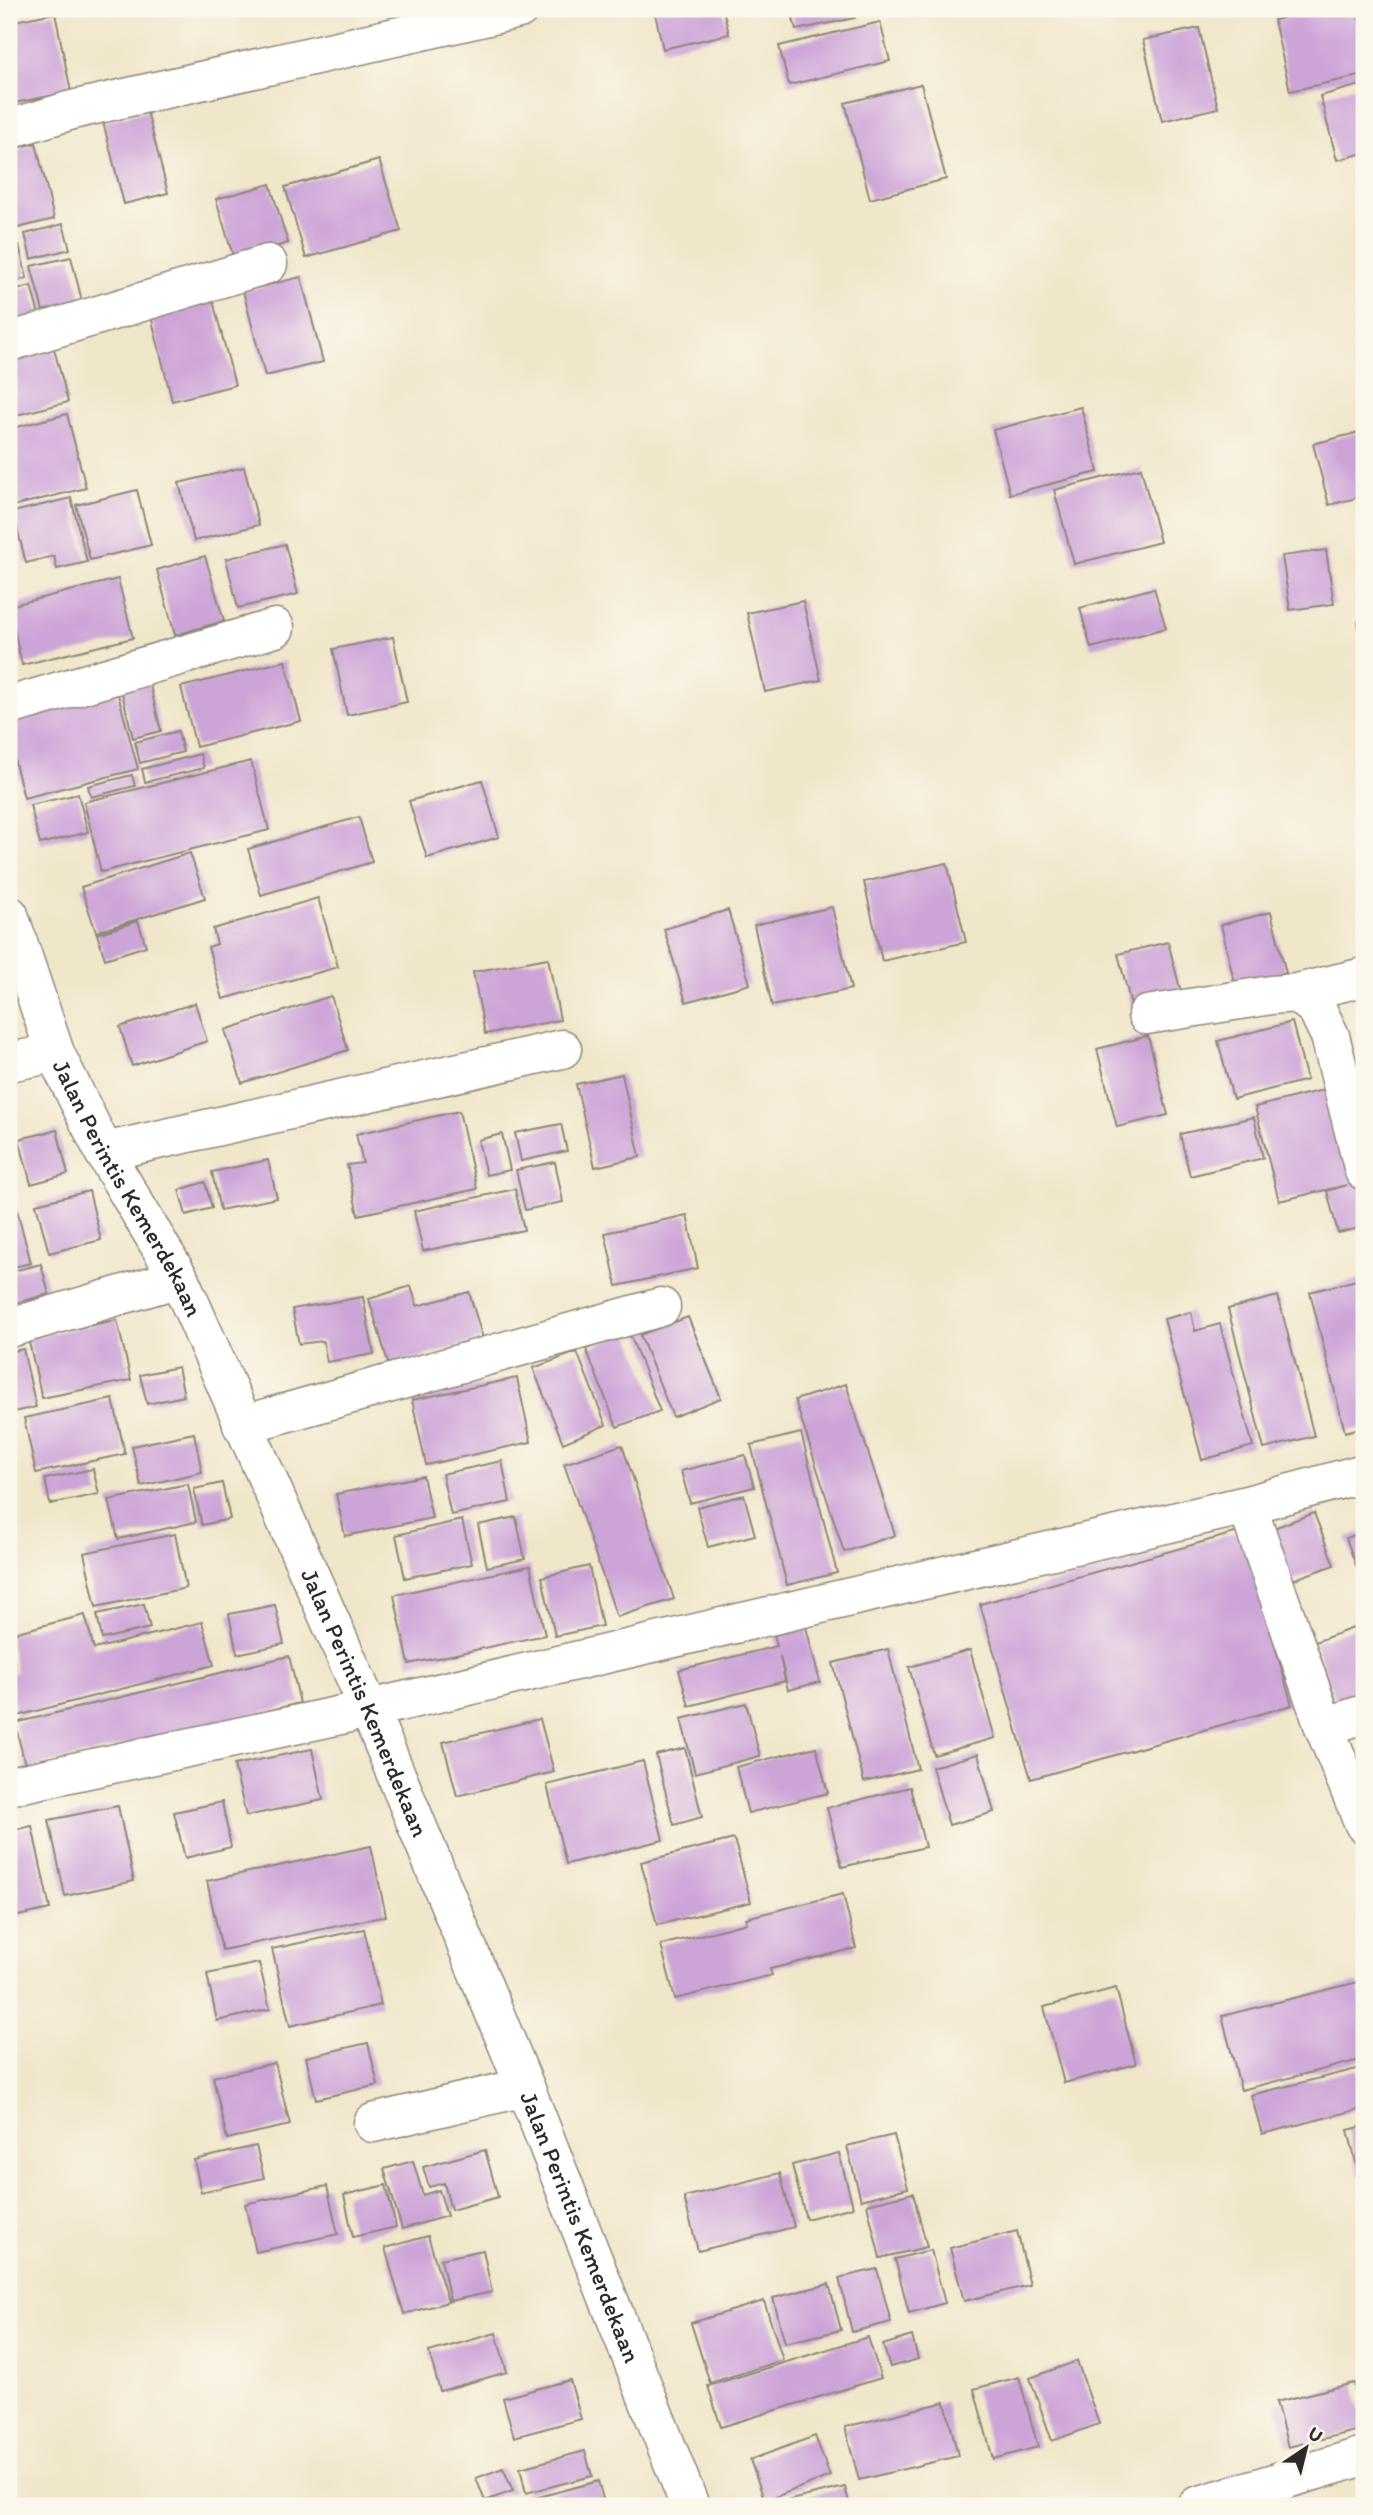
<svg xmlns="http://www.w3.org/2000/svg" width="1373" height="2515" viewBox="0 0 1373 2515" font-family="Itim,sans-serif">
	<style>
		.building { fill: #cda4d8 }
		.lines { fill: none; stroke-linecap: round; stroke-linejoin: round }
		.minor-casing { stroke: #8e887a; stroke-width: 41 }
		.tertiary-casing { stroke: #8e887a; stroke-width: 41 }
		.minor { stroke: #fff; stroke-width: 38 }
		.tertiary { stroke: #fff; stroke-width: 38 }
		.labels { text-anchor: middle; stroke-width: 5; stroke-linejoin: round; paint-order: stroke }
		.street-label { font-size: 24px; fill: #2b2b2b; stroke: #fbf7ec }
	</style>
	<rect width="100%" height="100%" fill="#fbf7ec"/>
	<filter id="ink" filterUnits="userSpaceOnUse"><feTurbulence type="fractalNoise" baseFrequency=".0143" numOctaves="2"/><feDisplacementMap in="SourceGraphic" scale="14" xChannelSelector="R" yChannelSelector="G"/><feConvolveMatrix kernelMatrix="1 2 1 2 8 2 1 2 1" color-interpolation-filters="sRGB"/></filter>
	<filter id="wash" filterUnits="userSpaceOnUse"><feTurbulence type="fractalNoise" baseFrequency=".00686" numOctaves="4" result="noise"/><feDisplacementMap in="SourceGraphic" scale="28" xChannelSelector="R" yChannelSelector="G"/><feGaussianBlur stdDeviation="1.57" result="paint"/><feColorMatrix in="noise" values="0 0 0 0 0 0 0 0 0 0 0 0 0 0 0 0 0 1.4 0 .05"/><feComposite in="paint" operator="in"/></filter>
	<g filter="url(#wash)">
		<rect width="100%" height="100%" fill="#f0e6ca"/>
		<g id="blocks">
			<path class="building" d="M654,9h69l6,25 -66,15z
				M791,9h62l2,9 -59,12z
				M1324,9h33l7,33v33l-74,16 -16,-71z
				M55,13l16,79 -62,12v-82z
				M880,22l10,39 -101,24 -10,-39z
				M1199,28l19,80 -56,13 -19,-81z
				M921,84l25,95 -76,20 -25,-96z
				M1364,84v69l-27,7 -17,-64z
				M147,111l21,82 -44,11 -21,-82z
				M36,143l18,76 -40,10 -5,-20v-59z
				M379,160l22,71 -95,27 -21,-71z
				M270,184l18,59 -54,16 -18,-60z
				M63,224l7,25 -39,10 -6,-25z
				M19,245l8,33 -18,5v-35z
				M71,257l11,44 -39,10 -12,-45z
				M301,277l22,85 -58,14 -22,-85z
				M31,286l8,29 -28,7 -2,-30z
				M213,301l22,84 -63,16 -21,-85z
				M51,337l17,65 -59,15v-70z
				M1081,407l17,65 -88,22 -17,-64z
				M67,414l19,74 -77,19v-54l4,-1 -4,-23z
				M1364,431v65l-35,9 -16,-61z
				M244,467l15,58 -65,16 -15,-58z
				M1141,468l19,74 -86,22 -20,-74z
				M137,490l14,55 -61,15 -14,-55z
				M71,498l16,64 -30,7 -3,-13 -28,7 -13,-51z
				M285,544l13,50 -60,14 -12,-49z
				M1326,550l8,54 -44,6 -8,-54z
				M205,556l19,65 -49,14 -18,-65z
				M118,579l15,59 -111,27 -13,-59z
				M1154,588l12,40 -75,20 -11,-40z
				M803,601l18,79 -56,12 -18,-79z
				M1364,621v32l-1,1 -5,-32z
				M393,637l14,65 -60,13 -14,-66z
				M285,661l16,60 -105,26 -15,-60z
				M149,681l12,50 -28,7 -12,-49z
				M115,683l23,86 -114,29 -15,-59v-29z
				M178,731l5,21 -43,11 -5,-21z
				M200,754l4,14 -59,14 -3,-13z
				M251,761l18,69 -168,42 -17,-70z
				M132,775l3,11 -44,11 -3,-11z
				M482,780l17,57 -72,21 -18,-57z
				M78,794l10,38 -48,12 -10,-39z
				M359,817l13,45 -111,33 -13,-46z
				M190,853l15,45 -109,34 -15,-45z
				M947,863l19,79 -84,19 -18,-79z
				M318,898l20,69 -115,32 -15,-52 9,-3 -4,-15z
				M832,907l19,82 -79,17 -18,-81z
				M728,910l22,74 -64,18 -22,-73z
				M1271,912l15,61 -51,12 -14,-60z
				M138,921l8,25 -41,13 -8,-25z
				M1168,942l14,54 -50,13 -14,-55z
				M548,958l12,62 -75,14 -12,-62z
				M331,996l17,54 -106,33 -17,-53z
				M195,1003l12,38 -75,25 -12,-39z
				M1292,1022l15,58 -74,19 -15,-58z
				M1148,1036l20,79 -51,12 -20,-78z
				M622,1074l18,83 -45,10 -19,-83z
				M1327,1089l37,103v35l-26,6 -11,-42 20,-6 -68,16 -24,-94z
				M459,1111l18,78 -119,26 -11,-50 16,-2 -7,-29z
				M1254,1117l9,41 -73,18 -10,-42z
				M561,1124l6,27 -46,10 -6,-28z
				M57,1130l11,44 -37,10 -12,-45z
				M502,1134l8,36 -24,5 -8,-35z
				M268,1160l9,38 -57,12 -8,-38z
				M555,1162l8,40 -38,8 -9,-40z
				M9,1180l22,83 -22,5z
				M205,1182l7,26 -26,7 -7,-25z
				M515,1189l9,41 -101,21 -9,-40z
				M89,1191l12,49 -52,13 -13,-49z
				M687,1215l11,53 -81,18 -12,-53z
				M41,1264l8,30 -40,11v-33z
				M1364,1278v149l-19,5 -35,-140z
				M411,1286l6,20 52,-14 14,47 -94,27 -20,-67z
				M1278,1296l36,140 -50,13 -36,-140z
				M363,1297l11,57 -47,8 -4,-21 -24,3 -7,-35z
				M1191,1312l4,19 25,-7 33,122 -51,14 -38,-141z
				M688,1317l33,81 -48,19 -33,-82z
				M117,1320l14,60 -89,18 -14,-60z
				M629,1332l31,79 -43,16 -31,-78z
				M23,1349l13,58 -27,6v-61z
				M577,1352l29,73 -43,18 -30,-75z
				M178,1367l6,29 -37,8 -7,-29z
				M517,1378l14,64 -105,23 -14,-65z
				M846,1384l49,151 -51,17 -49,-152z
				M113,1399l12,55 -89,19 -12,-55z
				M194,1433l8,39 -61,14 -9,-40z
				M801,1433l36,140 -50,12 -36,-140z
				M622,1445l52,154 -57,18 -53,-153z
				M745,1455l9,32 -64,16 -9,-32z
				M502,1461l8,41 -59,13 -9,-41z
				M93,1469l6,25 -49,10 -5,-25z
				M423,1476l9,42 -87,18 -9,-42z
				M222,1483l8,36 -28,6 -8,-36z
				M188,1484l8,38 -78,17 -9,-39z
				M744,1495l11,40 -47,12 -11,-40z
				M1314,1513l20,52 -47,17 -19,-52z
				M516,1517l9,42 -38,8 -9,-42z
				M462,1520l10,44 -67,14 -9,-43z
				M1242,1531l50,174 -261,74 -51,-175z
				M1364,1532v55l-18,-49z
				M175,1534l11,54 -90,19 -12,-54z
				M530,1566l15,69 -136,29 -15,-69z
				M589,1566l13,60 -47,10 -13,-59z
				M144,1604l6,24 -48,11 -5,-25z
				M275,1605l9,39 -47,10 -8,-40z
				M85,1615l9,34 108,-27 12,43 -197,51 -8,-32v-10l7,-2 -7,-38z
				M1364,1624v76l-25,9 -24,-67z
				M806,1627l14,55 -32,8 -8,-34 5,25 -96,25 -10,-36 98,-24 -3,-11z
				M888,1649l30,120 -54,13 -31,-119z
				M970,1650l25,88 -61,17 -25,-88z
				M289,1656l11,47 -274,66 -11,-46z
				M746,1703l14,53 -65,17 -14,-54z
				M540,1719l14,53 -97,24 -14,-54z
				M816,1747l12,46 -80,20 -12,-46z
				M685,1748l17,69 -28,8 -18,-70z
				M312,1749l11,51 -77,16 -12,-51z
				M978,1754l16,58 -45,13 -17,-58z
				M643,1761l20,79 -97,24 -19,-79z
				M910,1787l15,60 -83,20 -15,-59z
				M222,1802l9,45 -46,11 -11,-46z
				M118,1806l16,75 -69,15 -16,-76z
				M32,1826l18,83 -41,9v-87z
				M734,1839l17,63 -94,23 -16,-63z
				M371,1846l15,70 -164,34 -15,-69z
				M843,1894l13,54 -86,21 2,6 -97,24 -14,-54 86,-22 -1,-5z
				M364,1929l17,76 -91,21 -18,-77z
				M259,1963l11,46 -53,12 -10,-47z
				M1358,1982l6,25v52l-123,31 -19,-74z
				M1116,1988l20,76 -72,19 -20,-76z
				M368,2043l10,42 -62,14 -10,-42z
				M275,2063l15,62 -63,14 -14,-62z
				M1357,2069l7,27v12l-102,26 -11,-39z
				M1364,2126v48l-5,1 -11,-45z
				M894,2135l14,53 -47,12 -14,-54z
				M256,2146l8,32 -63,14 -7,-32z
				M485,2150l13,47 -47,13 -7,-27 -15,4 -6,-20z
				M839,2153l14,54 -47,12 -14,-54z
				M413,2161l10,34 16,-5 8,26 -45,13 -18,-60z
				M780,2173l14,54 -96,24 -14,-54z
				M386,2185l10,42 -43,10 -9,-42z
				M327,2186l11,48 -82,18 -11,-48z
				M913,2193l14,54 -47,11 -13,-54z
				M1017,2231l13,54 -66,16 -14,-53z
				M428,2236l20,66 -44,12 -19,-66z
				M483,2250l9,42 -42,9 -9,-42z
				M931,2250l14,53 -36,10 -14,-54z
				M877,2269l14,53 -39,10 -13,-54z
				M829,2284l12,46 -56,13 -12,-45z
				M764,2301l19,59 -73,23 -19,-60z
				M496,2333l11,39 -67,19 -11,-39z
				M912,2336l6,23 -28,8 -7,-22z
				M868,2337l13,41 -160,49 -13,-41z
				M1077,2361l22,63 -47,17 -22,-63z
				M1019,2377l19,70 -45,12 -19,-70z
				M570,2380l11,39 -67,18 -11,-39z
				M1354,2383l10,46 -76,18 -12,-45z
				M945,2402l13,54 -99,24 -14,-53z
				M815,2436l15,40 -65,25 -15,-41z
				M585,2451l7,25 -66,17 -6,-25z
				M503,2468l10,23 -28,10 -9,-23z
				M598,2481l7,25h-96v-1z
				M845,2487l5,19h-81v-1z"/>
		</g>
	</g>
	<g filter="url(#ink)">
		<use href="#blocks" fill-opacity="0" stroke="#8e887a" stroke-width="2"/>
		<g class="lines">
			<g class="minor-casing">
				<path id="minor" d="M9,129l63,-19 447,-101
					M9,342l259,-78
					M9,706l266,-78
					M1297,993l67,-16
					M1147,1015l124,-20 26,-2 20,16 13,27 34,135
					M9,1062l46,-9
					M104,1152l458,-103
					M9,1328l170,-50
					M242,1425l419,-118
					M1247,1505l77,222 40,97
					M1324,1727l40,-13
					M9,1786l360,-77 878,-204 117,-32
					M373,2123l152,-36
					M1197,2506l167,-50"/>
			</g>
			<g class="tertiary-casing">
				<g id="tertiary">
					<path id="s1" d="M9,915l46,138 49,99 75,126 190,431 156,378 165,419"/>
				</g>
			</g>
			<use href="#minor" class="minor"/>
			<use href="#tertiary" class="tertiary"/>
		</g>
	</g>
	<g class="labels">
		<g class="street-label">
			<text dy="8" stroke="none"><textPath href="#s1" startOffset="299">Jalan Perintis Kemerdekaan</textPath></text>
			<text dy="8" stroke="none"><textPath href="#s1" startOffset="866">Jalan Perintis Kemerdekaan</textPath></text>
			<text dy="8" stroke="none"><textPath href="#s1" startOffset="1433">Jalan Perintis Kemerdekaan</textPath></text>
		</g>
	</g>
	<rect width="1373" height="2515" fill="none" stroke="#fbf7ec" stroke-width="35"/>
	<g transform="translate(1306 2448) rotate(35)" stroke="#fbf7ec" stroke-width="5" paint-order="stroke">
	<path d="M0-5L12 26L0 18L-12 26Z" fill="#2b2b2b"/>
	<text y="-10" font-size="19" font-weight="bold" text-anchor="middle" fill="#2b2b2b">U</text>
	</g>
</svg>
